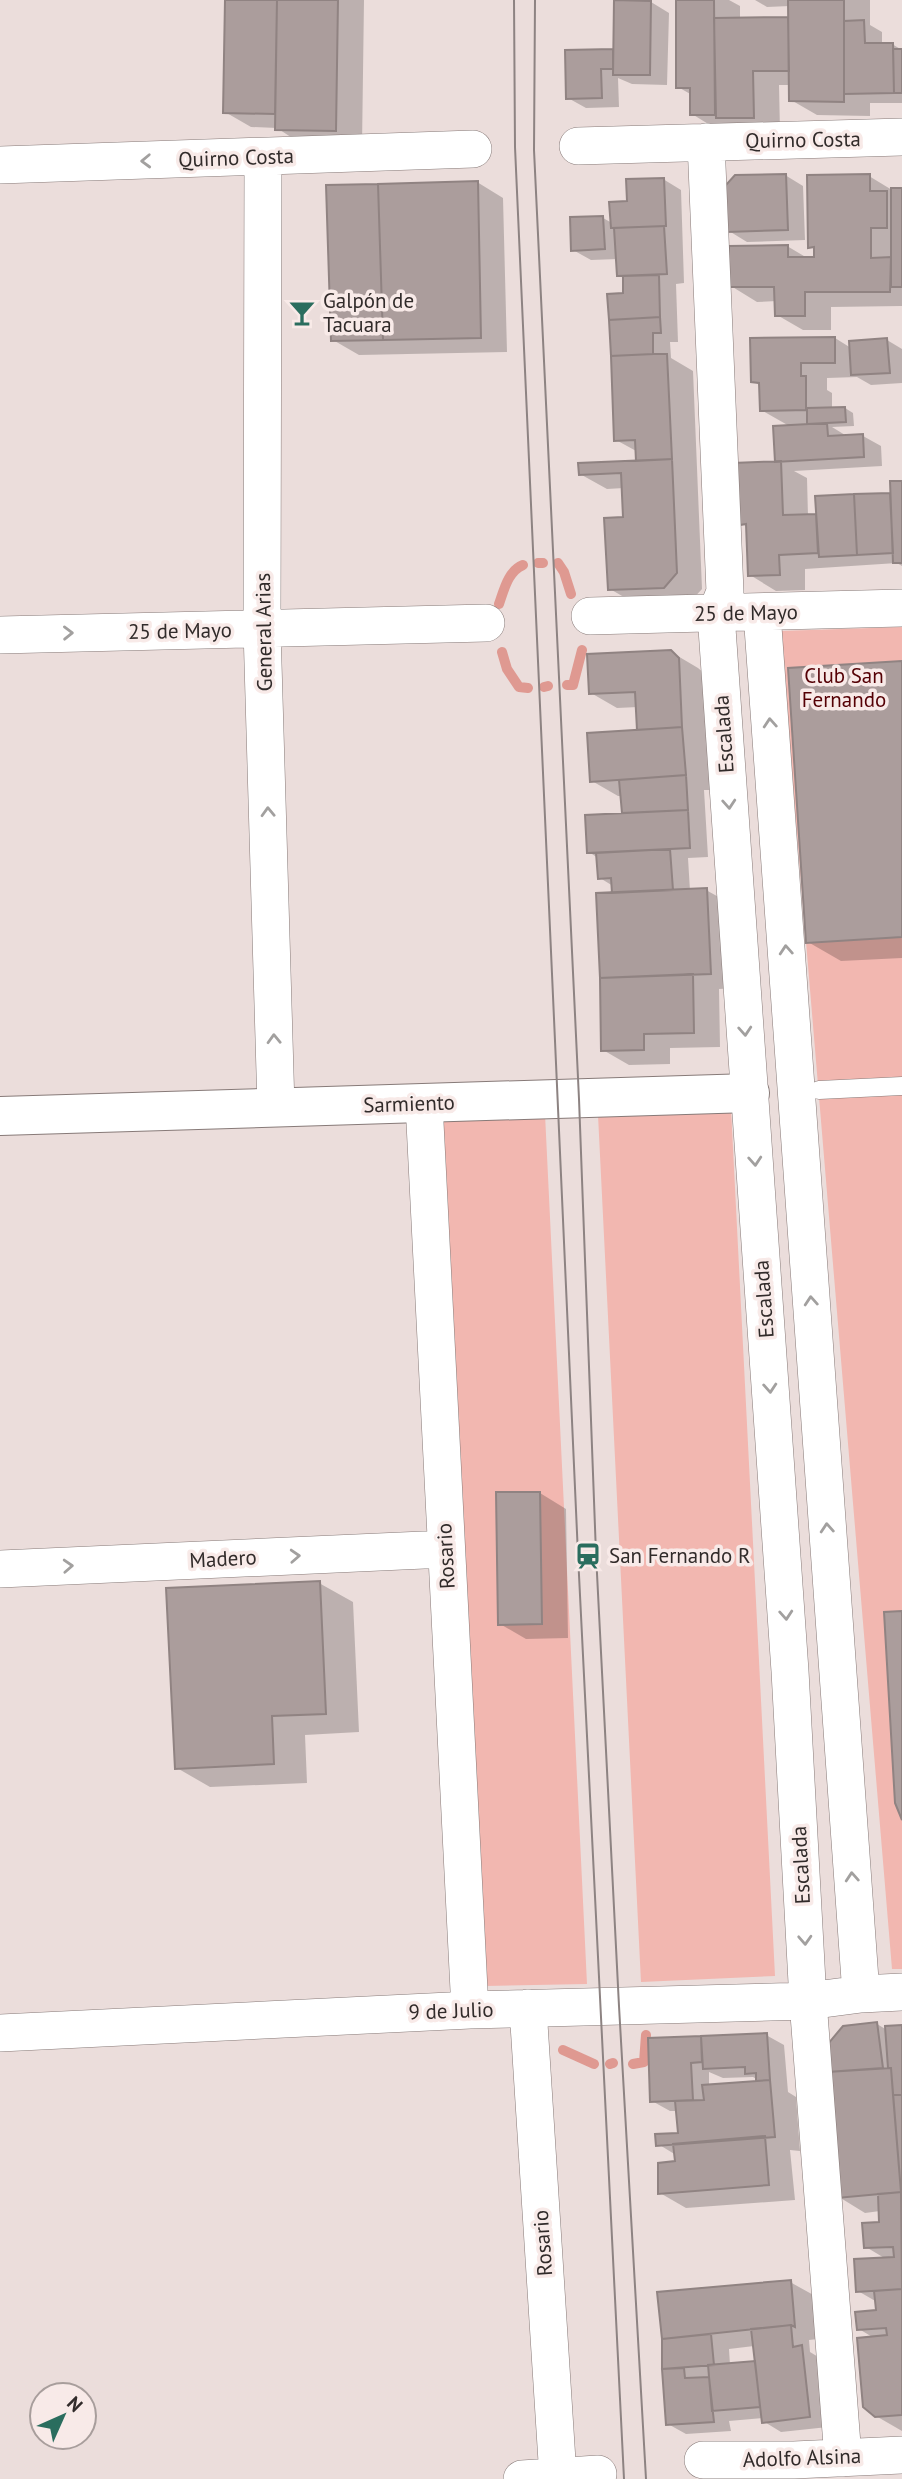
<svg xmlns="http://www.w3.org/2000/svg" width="902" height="2479" viewBox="0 0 902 2479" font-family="'PT Sans',sans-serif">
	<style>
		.green { fill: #f2b7b0 }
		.shadow { fill: #0003; fill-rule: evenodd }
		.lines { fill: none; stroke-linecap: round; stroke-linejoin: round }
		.stream { stroke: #df9991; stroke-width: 10 }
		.building { fill: #ab9d9c; stroke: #908382; stroke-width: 2 }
		.service-casing { stroke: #877a78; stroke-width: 19 }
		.minor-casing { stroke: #877a78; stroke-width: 38 }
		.tertiary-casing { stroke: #877a78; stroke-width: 40 }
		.service { stroke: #fff; stroke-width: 18 }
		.minor { stroke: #fff; stroke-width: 37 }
		.tertiary { stroke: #fff; stroke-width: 38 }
		.tram { stroke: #8d8382; stroke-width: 2 }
		.oneway { stroke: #a2a09f }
		.labels { text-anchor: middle; stroke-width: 7; stroke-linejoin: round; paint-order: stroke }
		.street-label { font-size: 21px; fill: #312b2a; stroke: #f8eae8 }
		.poi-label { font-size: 21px; fill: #312b2a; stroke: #f8eae8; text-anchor: start }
		.park-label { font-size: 21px; fill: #550005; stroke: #f8eae8 }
	</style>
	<rect width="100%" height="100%" fill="#ebdddb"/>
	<path class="green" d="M902,627v1342h-10l-112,-1338z
		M731,1109l44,867 -134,6 -43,-867z
		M545,1114l42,870 -102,2 -45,-867z"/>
	<path class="shadow" d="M227,0h137l-2,146 -59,-1 -26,-17 -26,-1 -26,-15z
		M678,0h51l11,6v13h50v-13l-23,1 -12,-7h115v25l12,7v12h10l10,6v53h-32v13l-53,-1 -26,-15v-15h-12l1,47 -62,-2 -26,-16v-19l-14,-8z
		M651,2l18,11 -2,72 -35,-1 -14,-6 1,29 -33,1 -18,-10 -1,-46 48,-2z
		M785,175l18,11 2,54 -58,2 -18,-11z
		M869,176l23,14h10v116l-71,1v23h-28l-26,-15v-14l-20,1 -26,-16 56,-40 22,13h7v-9l-7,-4z
		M663,179l18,11 3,93 -8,1 2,58h-8l1,16 22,13 9,218 -12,13 -54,2 -26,-15 15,-70 -1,-31 -17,1 -27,-15 58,-11v-11l-22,-12 9,-161 -7,-4v-16l-27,1 -18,-10 30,-32 9,5 17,-20z
		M477,182l26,16 4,154 -148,3 -26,-15z
		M835,338l16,10 36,-8 15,9v34l-31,2 -14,-8 -30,1v12l5,3v16l13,-1 8,5 1,13 -22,1 13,8 18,1 18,10 1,20 -88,5 13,7 1,38h10l-1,-18 75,-3 10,-12v83l-5,-3 -92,6v21l-29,1 -26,-16 -2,-48 -6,-3 35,-61 14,-36 -30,-17v-24l-8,-5z
		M671,652l27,16 7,6 7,116h-8l4,67 -20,1 2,33 16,-1 27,15 4,83 -18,1 1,58 -50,1v16l-41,1 -26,-15 10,-164 -13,-8 -2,-20 -9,-6 34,-37 -1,-19h-4l-26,-15 47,-50 -1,-24 -21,1 -26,-15z
		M902,663v295l-61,3 -33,-19z
		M540,1493l26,16 2,129 -42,1 -26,-15z
		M319,1583l34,19 6,130 -54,3 2,48 -97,4 -33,-19z
		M877,2024l10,6 15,-3v404l-26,-15 -2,-78 -15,-9 19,-18 -1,-9 -19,-11 28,-32 -20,-12 15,-23 -1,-13 -15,2 -26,-16 -10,-125z
		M766,2035l18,10 4,47 8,5 4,54 -10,-1 5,50 -109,8 -26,-15 16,-30v-8l-18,-11 22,-10 -2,-23h-8l-18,-10 -2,-61zM709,2072l14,6 30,-1 9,5 -53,4z
		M790,2282l27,15 1,42 -9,1 1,12 10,6 8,69 -47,5 -18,-11v-3l-34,3 2,10 -45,3 -18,-10 -9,-130zM754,2346l3,17 -27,2 -1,-16z"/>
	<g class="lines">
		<path class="stream" d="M538,563h5
			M558,563l6,9 7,22
			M499,604c5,-14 9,-33 24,-39
			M502,652l5,17 12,18 9,1
			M567,685h6l9,-35
			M544,687l4,-1
			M563,2050l31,14
			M610,2064l3,-1
			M633,2064l11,-2 2,-27"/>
	</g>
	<path class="building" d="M225,0h52l-2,114 -52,-1z
		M277,0h61l-2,131 -61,-1z
		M614,0l37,1 -1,74h-37z
		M676,0h38l1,115h-25v-27h-14z
		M788,0h56v102l-55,-1z
		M788,17l1,54h-36l1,47h-38l-2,-100z
		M864,20l1,23h28l1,50 -50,1v-73z
		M613,49v20h-12l1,29 -36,1 -1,-49z
		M893,49h9v44h-8z
		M786,174l2,56 -61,2 -2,-46 10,-11z
		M870,174v17h17v37h-16v30l20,-1 -1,35h-85v24h-30l-1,-29h-45v-41l59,-1v12h26v-10l-6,1 -1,-73z
		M664,178l2,48 -55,2 -2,-26 18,-1 -1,-22z
		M478,181l3,157 -98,2 -5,-156z
		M378,184l5,156 -52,1 -5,-156z
		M891,188h11v99h-11z
		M603,216l2,33 -34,2 -1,-34z
		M664,226l3,48 -50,2 -3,-48z
		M659,275l1,42 -51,3 -2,-26 16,-1v-17z
		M660,317l1,16h-8v21l-42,2 -2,-36z
		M835,337v26h-34v13h5v34l-46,1 -1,-28 -8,-1 -1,-44z
		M887,338l3,35 -39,2 -2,-34z
		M653,354h14l5,105 -36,2 -1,-21 -21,1 -3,-85z
		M845,407l1,15 -39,2v-16z
		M827,423l1,13 35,-2 1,23 -89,5 -2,-36z
		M672,459l5,114 -13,15 -56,2 -4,-72 19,-1 -2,-44 -42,2 -1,-12z
		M781,461l2,54 33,-1 2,39 -39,2 1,20 -32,1 -2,-52 -6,1 -7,-62z
		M890,481h12v82h-9z
		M890,493l3,60 -36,2 -3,-61z
		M854,494l3,61 -38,2 -4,-61z
		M671,650l8,8 3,69 -45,3 -2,-38 -46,2 -2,-40z
		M902,661v276l-96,6 -18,-275z
		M682,727l4,48 -96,7 -3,-49z
		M686,775l2,35 -66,3 -3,-33z
		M688,810l2,38 -103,5 -2,-38z
		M670,849l3,41 -61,3 -1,-15 -13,1 -2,-26z
		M707,888l4,86 -111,4 -4,-85z
		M693,974l1,59 -50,1v16l-43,1 -1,-73z
		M496,1492h44l2,132 -44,1z
		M320,1581l6,133 -54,2 2,48 -99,5 -9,-181z
		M902,1611v209l-7,-17 -11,-191z
		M877,2022l6,46 -56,4v-27l16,-19z
		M902,2025v70h-9l-2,-27h-3l-3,-42z
		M767,2033l3,47 -14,1v-8l-11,1v-7l-42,2 -2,-33z
		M701,2036l1,26 -11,1 2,37 -43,2 -2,-64z
		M891,2068l10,124 -64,6 -10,-126z
		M770,2080l5,57 -119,9 -1,-12 23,-1 -3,-32 29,-1 -2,-15z
		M893,2095h9v97h-1z
		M765,2136l4,49 -111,9v-31l17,-2 -2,-17z
		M901,2192l1,97 -46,3 -2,-33 40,-2 -1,-10 -29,1 -2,-25 17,-1 -1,-28z
		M791,2280l4,47 -4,-2 -129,14 -5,-47z
		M902,2289v126l-27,2 -12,-10 -6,-69 30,-3 -1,-7 -29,2 -2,-18 21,-2 -2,-19z
		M791,2325l2,22 9,-2 8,72 -48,6 -11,-94z
		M711,2334l3,31 -52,4v-30z
		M755,2361l5,46 -48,4 -4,-46z
		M684,2368l1,10 24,-1 5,45 -48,3 -4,-56z"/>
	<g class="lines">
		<g class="service-casing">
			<path id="service" d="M819,1090l83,-4"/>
		</g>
		<g class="minor-casing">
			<path id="minor" d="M706,142l19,450 -9,22 74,1057 18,330 35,457
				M578,146l324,-9
				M263,157l-1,472 14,478
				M0,165l473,-16
				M762,613l99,1381
				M590,616l312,-8
				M0,635l486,-12
				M424,1103l46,907
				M0,1569l446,-20
				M528,2008l30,469
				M0,2033l470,-23 338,-9 53,-7 41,-2
				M703,2460h91l108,-5
				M522,2479l76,-5"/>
		</g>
		<g class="tertiary-casing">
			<path id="tertiary" d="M0,1116l750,-23"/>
		</g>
		<use href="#service" class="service"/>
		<use href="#minor" class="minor"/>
		<use href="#tertiary" class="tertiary"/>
		<path class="tram" d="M514,0l1,147 63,1408 46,924
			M535,0l-1,150 45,949 17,455 23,452 27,473"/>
	</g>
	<defs><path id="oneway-chevron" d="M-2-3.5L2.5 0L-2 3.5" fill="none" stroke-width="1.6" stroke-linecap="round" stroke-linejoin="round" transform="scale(1.75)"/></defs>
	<g class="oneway">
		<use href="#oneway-chevron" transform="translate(146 161) rotate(178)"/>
		<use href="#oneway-chevron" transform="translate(68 633) rotate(-1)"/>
		<use href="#oneway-chevron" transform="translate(770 723) rotate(-94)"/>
		<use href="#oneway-chevron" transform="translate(729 804) rotate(86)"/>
		<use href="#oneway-chevron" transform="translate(268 812) rotate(-92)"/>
		<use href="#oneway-chevron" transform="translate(786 950) rotate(-94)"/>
		<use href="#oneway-chevron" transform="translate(745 1031) rotate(86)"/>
		<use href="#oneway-chevron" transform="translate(274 1039) rotate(-92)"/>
		<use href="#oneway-chevron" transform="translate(755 1161) rotate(86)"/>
		<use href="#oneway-chevron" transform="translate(811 1301) rotate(-94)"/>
		<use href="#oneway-chevron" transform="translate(770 1388) rotate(86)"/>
		<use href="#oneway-chevron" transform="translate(827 1528) rotate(-94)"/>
		<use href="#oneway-chevron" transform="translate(295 1556) rotate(-3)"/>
		<use href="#oneway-chevron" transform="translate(68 1566) rotate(-3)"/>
		<use href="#oneway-chevron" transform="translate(786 1615) rotate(86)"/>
		<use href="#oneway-chevron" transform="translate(852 1877) rotate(-94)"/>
		<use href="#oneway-chevron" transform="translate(805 1940) rotate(87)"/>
	</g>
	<defs>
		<g id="bar-bare" transform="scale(2.1)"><path d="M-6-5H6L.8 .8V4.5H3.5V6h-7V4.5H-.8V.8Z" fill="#2a6d5e" stroke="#f8eae8" stroke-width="2.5" paint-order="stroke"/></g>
		<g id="station-bare" transform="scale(2.1)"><path d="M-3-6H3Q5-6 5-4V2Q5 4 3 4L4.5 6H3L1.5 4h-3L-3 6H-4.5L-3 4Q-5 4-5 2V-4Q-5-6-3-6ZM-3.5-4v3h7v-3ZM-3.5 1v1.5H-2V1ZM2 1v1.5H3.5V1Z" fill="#2a6d5e" stroke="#f8eae8" stroke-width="2.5" paint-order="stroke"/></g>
	</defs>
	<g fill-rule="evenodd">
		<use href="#bar-bare" x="302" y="313"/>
		<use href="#station-bare" x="588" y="1556"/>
	</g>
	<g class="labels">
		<g class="street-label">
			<text transform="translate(803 140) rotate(-1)" y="7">Quirno Costa</text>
			<text transform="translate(236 158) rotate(-2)" y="7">Quirno Costa</text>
			<text transform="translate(746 613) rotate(-1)" y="7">25 de Mayo</text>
			<text transform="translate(180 631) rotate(-1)" y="7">25 de Mayo</text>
			<text transform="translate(264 632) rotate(-91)" y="7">General Arias</text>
			<text transform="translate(724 734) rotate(-94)" y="7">Escalada</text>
			<text transform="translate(409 1104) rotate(-2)" y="7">Sarmiento</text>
			<text transform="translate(764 1299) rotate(-94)" y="7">Escalada</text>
			<text transform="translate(446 1556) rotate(-93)" y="7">Rosario</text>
			<text transform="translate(223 1559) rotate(-3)" y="7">Madero</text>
			<text transform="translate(801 1865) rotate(-93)" y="7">Escalada</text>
			<text transform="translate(451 2011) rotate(-2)" y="7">9 de Julio</text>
			<text transform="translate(543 2243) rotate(-94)" y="7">Rosario</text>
			<text transform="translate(802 2458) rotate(-2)" y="7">Adolfo Alsina</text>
		</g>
		<g class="poi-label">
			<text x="323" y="308">Galpón de<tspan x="323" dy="24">Tacuara</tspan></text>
			<text x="609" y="1563">San Fernando R</text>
		</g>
		<g class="park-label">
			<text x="844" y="683">Club San<tspan x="844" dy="24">Fernando</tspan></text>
		</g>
	</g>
	<g transform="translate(63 2416) rotate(45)"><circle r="33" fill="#f8eae8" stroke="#a89e9c" stroke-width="2"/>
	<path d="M0-5L12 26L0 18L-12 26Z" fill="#2a6d5e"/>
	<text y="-10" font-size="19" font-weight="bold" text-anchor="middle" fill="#312b2a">N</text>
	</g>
</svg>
